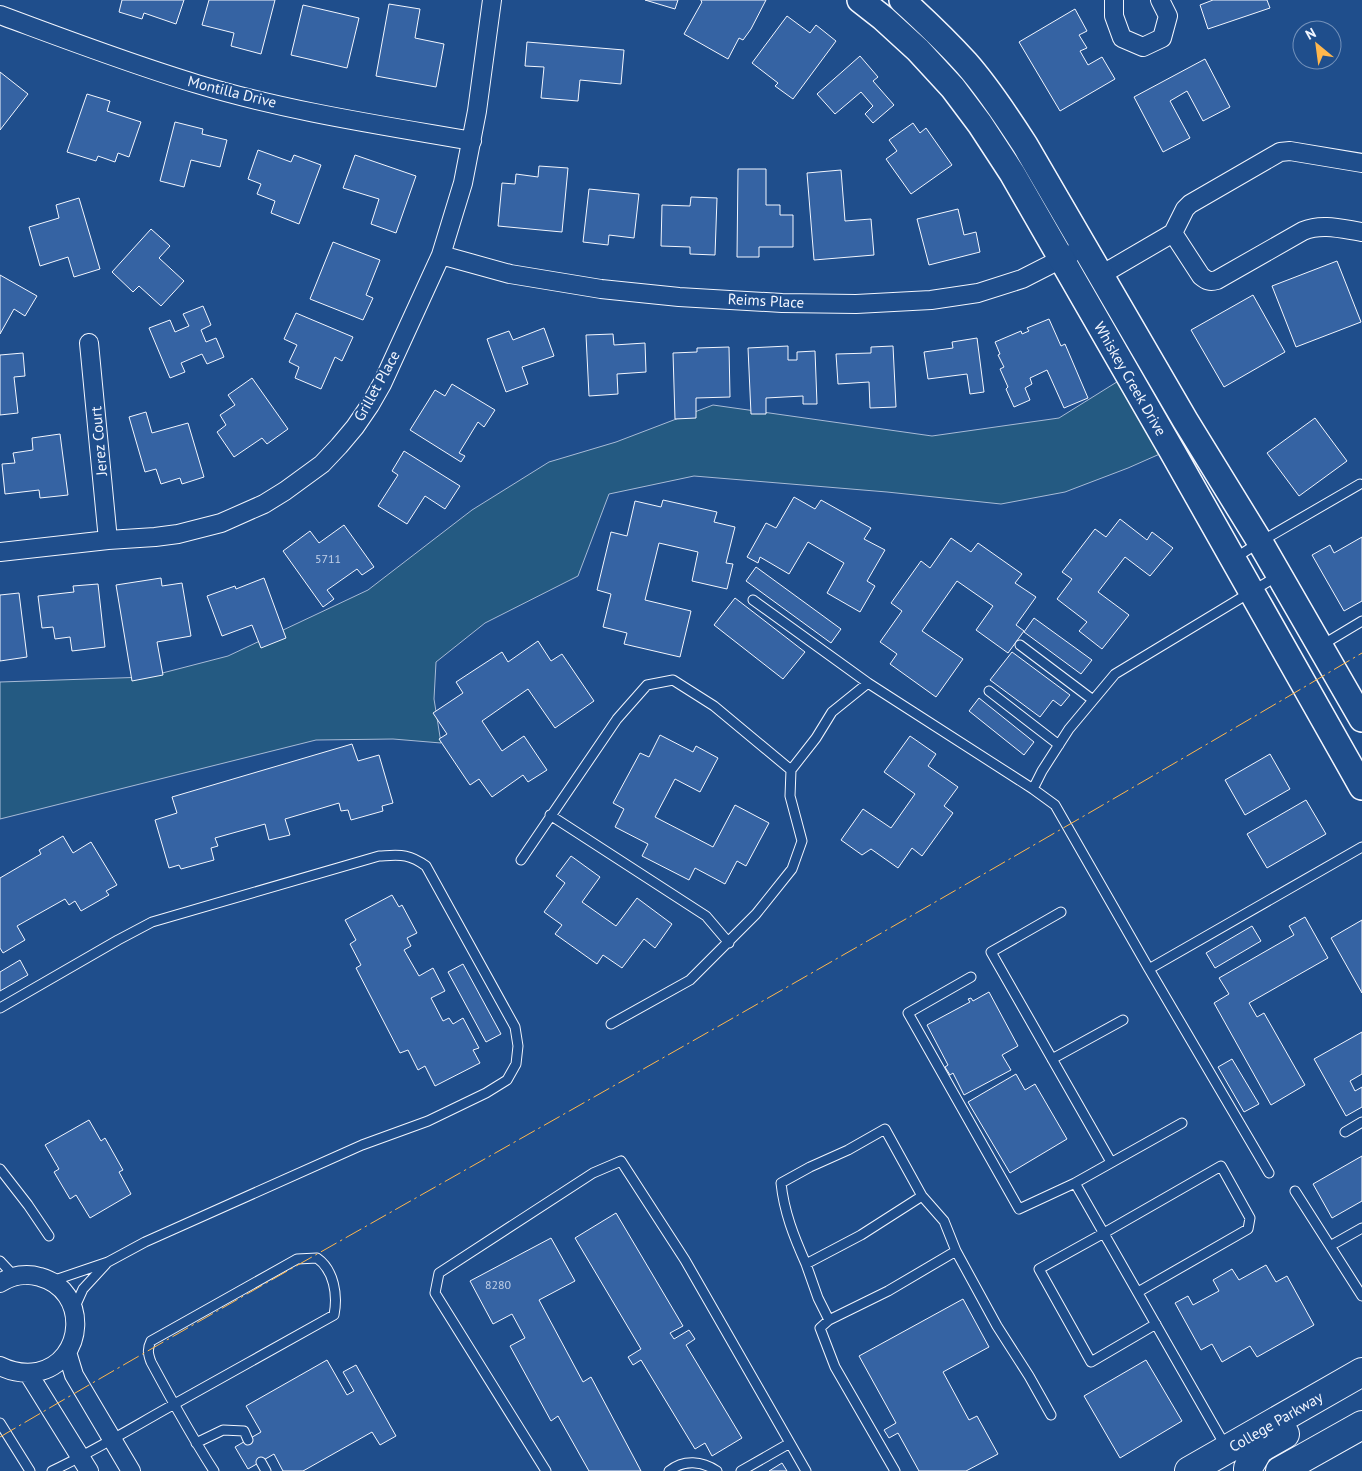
<svg xmlns="http://www.w3.org/2000/svg" width="1362" height="1471" viewBox="0 0 1362 1471" font-family="'PT Sans',sans-serif">
	<style>
		.green { fill: #245a82; stroke: #a8bbd7 }
		.building { fill: #3563a3; stroke: #f2f6ff }
		.lines { fill: none; stroke-linecap: round; stroke-linejoin: round }
		.lane-casing { stroke: #f2f6ff; stroke-width: 11 }
		.street-casing { stroke: #f2f6ff; stroke-width: 20 }
		.secondary-casing { stroke: #f2f6ff; stroke-width: 28 }
		.primary-casing { stroke: #f2f6ff; stroke-width: 30 }
		.lane { stroke: #1f4e8c; stroke-width: 9 }
		.street { stroke: #1f4e8c; stroke-width: 18 }
		.secondary { stroke: #1f4e8c; stroke-width: 25 }
		.primary { stroke: #1f4e8c; stroke-width: 28 }
		.power { stroke: #ffb74d; stroke-width: 1; stroke-dasharray: 18 4 2.5 4; stroke-linecap: butt }
		.labels { text-anchor: middle; stroke-width: 4; stroke-linejoin: round; paint-order: stroke }
		.number-label { font-size: 12px; fill: #c3d1e8 }
		.street-label { font-size: 15px; fill: #f2f6ff; stroke: #1f4e8c }
	</style>
	<rect width="100%" height="100%" fill="#1f4e8c"/>
	<path class="green" d="M1120,380l42,73 -34,15 -63,24 -64,12 -114,-12 -193,-16 -85,18 -31,82 -93,47 -49,39 -2,37 7,44 -48,-4 -77,1 -316,79v-137l147,-5 81,-21 140,-66 104,-80 77,-48 67,-20 97,-37 219,31 127,-18z"/>
	<path class="building" d="M122,0h62l-8,24 -32,-11 -2,6 -23,-7z
		M209,0h66l-14,54 -30,-8 3,-13 -32,-8z
		M645,0h33l-3,9z
		M701,0h65l-15,29 -8,11 -4,-2 -11,21 -44,-25 18,-32 -1,-1z
		M1213,0h54l3,8 -62,21 -8,-24z
		M389,4l31,5 -5,29 29,6 -8,43 -60,-11z
		M303,5l56,13 -12,50 -56,-13z
		M1075,9l12,22 -8,4 8,13 -7,3 8,14 14,-8 13,22 -55,32 -41,-69z
		M787,16l23,17 6,-8 20,16 -43,58 -18,-13 3,-3 -26,-20z
		M527,42l97,8 -3,34 -41,-4 -2,21 -37,-3 3,-31 -19,-1z
		M860,56l18,21 -5,4 21,24 -21,18 -8,-9 8,-8 -12,-14 -26,22 -18,-20z
		M1205,59l25,48 -27,14 -16,-30 -17,10 20,37 -27,14 -29,-55z
		M0,72l28,22 -28,36z
		M87,94l23,7 -3,10 34,11 -12,35 -11,-4 -3,9 -17,-6 -2,5 -29,-9z
		M175,122l28,7 -1,5 25,6 -7,27 -29,-7 -7,27 -24,-6z
		M913,123l7,10 6,-5 26,37 -41,29 -25,-35 11,-8 -8,-11z
		M258,150l33,12 3,-7 27,10 -22,59 -28,-11 4,-12 -18,-7 4,-10 -13,-5z
		M355,155l61,21 -20,57 -25,-9 8,-25 -36,-11z
		M539,166l29,2 -6,64 -64,-6 4,-43 13,1 1,-10 22,3z
		M738,169h28v36h14v10h13v32h-34v10h-22z
		M841,170l4,51 26,-2 3,36 -60,5 -7,-87z
		M589,189l50,5 -5,44 -25,-3 -1,10 -25,-3z
		M691,197l26,1 -2,57 -25,-1v-7l-29,-1 1,-41 28,1z
		M79,198l21,71 -26,8 -6,-20 -28,9 -11,-39 30,-9 -3,-13z
		M958,209l6,26 12,-3 4,20 -51,13 -12,-46z
		M151,229l19,17 -11,12 25,23 -23,25 -22,-20 -6,6 -21,-20z
		M333,242l47,18 -14,35 7,3 -10,22 -53,-21z
		M1337,261l24,61 -65,25 -24,-61z
		M0,275l37,21 -12,20 -11,-7 -14,25z
		M1253,295l32,57 -61,35 -33,-57z
		M203,306l8,19 -10,5 5,12 10,-4 8,19 -17,7 -5,-10 -21,9 4,9 -15,6 -21,-50 21,-8 5,12 14,-6 -6,-12z
		M296,313l57,24 -11,24 -7,-4 -14,32 -26,-11 4,-11 -10,-5 8,-17 -13,-6z
		M1049,319l12,27 4,-2 23,54 -24,10 -17,-38 -17,8 2,6 -7,4 5,12 -16,7 -8,-18 2,-2 -8,-18 4,-2 -6,-12 2,-1 -5,-12 26,-11 1,3 7,-3 -2,-3z
		M544,328l10,28 -32,11 6,17 -22,8 -19,-53 22,-8 4,9z
		M613,334l1,11 31,-2 1,29 -29,2 1,20 -29,2 -3,-61z
		M977,338l7,54 -14,2 -3,-20 -39,5 -4,-27 29,-4 -1,-6z
		M788,346v14h9v-8l18,-1 2,53h-14v-8l-37,2v16h-15l-3,-66z
		M893,346l3,61 -26,1 -1,-26 -31,2 -2,-30 35,-1v-6z
		M729,347l1,50 -34,1v20l-21,1 -2,-66 24,-1v-4z
		M23,353l2,23 -11,1 4,36 -18,2v-60z
		M252,378l36,51 -21,15 -5,-6 -28,19 -17,-25 9,-7 -6,-10 15,-10 -7,-10z
		M452,384l43,26 -11,17 -6,-5 -19,31 6,3 -4,6 -51,-32 25,-40 10,6z
		M146,412l6,21 36,-10 16,54 -22,7 -2,-6 -19,6 -5,-15 -11,3 -16,-55z
		M1315,418l32,43 -48,35 -32,-43z
		M60,434l8,61 -28,3 -1,-8 -34,4 -3,-30 13,-1 -2,-10 20,-3 -1,-12z
		M404,451l56,35 -15,23 -20,-13 -18,28 -29,-18 20,-31 -6,-4z
		M794,497l21,12 6,-9 50,28 -7,11 21,11 -18,31 8,5 -15,26 -33,-19 17,-30 -36,-21 -19,32 -29,-17 -2,6 -11,-6 19,-34 10,5z
		M663,500l54,12 -3,10 21,5 -9,36 7,1 -6,25 -35,-8 6,-29 -39,-9 -14,57 46,11 -11,46 -56,-13 3,-11 -24,-6 8,-33 -14,-4 14,-58 16,4 8,-35 26,6z
		M1120,519l27,21 5,-8 21,16 -23,28 -25,-19 -27,35 31,23 -27,34 -23,-18 8,-9 -30,-23 15,-20 -10,-7 33,-43 11,8z
		M344,525l30,42 -12,8 -5,-6 -30,21 7,9 -11,8 -40,-56 27,-20 9,12z
		M1362,537v64l-18,10 -32,-56 18,-10 4,8z
		M951,538l20,14 7,-9 44,31 -7,9 21,14 -20,28 8,6 -16,22 -32,-23 17,-24 -36,-25 -35,50 41,28 -27,38 -46,-33 7,-10 -17,-12 22,-31 -11,-8 30,-42 9,7z
		M756,567l85,62 -10,14 -85,-62z
		M161,578l1,8 20,-3 9,53 -34,6 6,33 -31,6 -16,-96z
		M264,578l22,60 -25,10 -9,-23 -30,11 -15,-40 28,-10 1,3z
		M98,584l7,63 -33,4 -2,-14 -15,2 -2,-12 -11,1 -4,-32 36,-4 -1,-6z
		M19,593l8,64 -27,4v-66z
		M735,598l70,54 -22,27 -69,-54z
		M1034,618l58,42 -11,14 -57,-42z
		M538,641l13,20 11,-7 32,47 -39,27 -27,-39 -46,32 20,30 22,-15 23,34 -19,12 -5,-7 -31,22 -13,-18 -9,6 -31,-46 8,-5 -14,-21 30,-20 -7,-11 46,-30 6,10z
		M1012,652l58,43 -9,11 -8,-6 -13,17 -50,-37z
		M979,698l55,44 -10,13 -55,-44z
		M660,735l33,17 3,-6 22,12 -18,34 -25,-13 -20,38 58,30 22,-42 34,18 -23,43 -9,-5 -12,23 -30,-16 -6,12 -47,-24 6,-12 -33,-17 9,-18 -11,-6 27,-50 9,4z
		M910,736l26,18 -8,12 30,21 -14,19 9,7 -31,43 -10,-8 -14,20 -27,-19 -9,6 -21,-15 22,-31 28,19 24,-34 -31,-22z
		M352,744l6,17 21,-6 14,48 -11,3 1,5 -32,9 -3,-10 -7,1 -2,-8 -54,16 5,16 -21,5 -4,-16 -50,14 3,8 -7,2 3,12 -33,9 -2,-4 -10,3 -14,-48 22,-7 -5,-16z
		M1270,754l20,35 -45,26 -20,-35z
		M1306,800l20,34 -59,34 -20,-34z
		M63,836l10,17 18,-11 26,43 -11,6 3,4 -28,16 -6,-10 -6,4 -4,-6 -48,27 8,14 -22,13 -3,-5v-70l41,-24 -2,-4z
		M571,856l29,21 -18,25 34,24 21,-28 35,26 -17,24 -11,-9 -22,29 -19,-13 -6,9 -42,-30 7,-9 -18,-13 21,-29 -9,-7z
		M392,895l7,12 3,-2 15,28 -10,5 4,8 -7,4 15,26 14,-8 12,23 -14,7 12,23 6,-3 4,6 10,-6 16,30 -6,2 7,13 -45,23 -10,-20 -7,4 -10,-20 -8,3 -44,-85 5,-3 -11,-21 6,-4 -11,-20z
		M1305,917l23,41 -79,45 8,14 7,-4 41,72 -34,20 -57,-102 15,-9 -10,-16 75,-43 -5,-9z
		M1362,920v73l-31,-55z
		M1252,926l9,15 -46,27 -9,-15z
		M20,960l8,15 -28,16v-19z
		M463,964l38,70 -15,8 -38,-70z
		M989,992l29,54 -16,9 9,15 -47,25 -11,-22 -3,2 -5,-8 3,-2 -21,-40 43,-23 -2,-3 3,-1 2,3z
		M1362,1032v42l-12,7 5,10 7,-4v20l-16,9 -32,-57z
		M1232,1059l27,45 -15,8 -26,-45z
		M1016,1074l9,16 10,-6 32,55 -57,34 -42,-71z
		M89,1120l12,21 4,-3 18,32 -4,2 12,22 -41,24 -14,-23 -6,4 -16,-27 5,-3 -14,-24z
		M1362,1156v45l-30,17 -19,-34z
		M616,1213l67,113 -13,7 4,6 15,-9 6,9 -9,6 56,93 -30,18 -7,-13 -10,6 -54,-89 -8,5 -5,-8 13,-8 -66,-111z
		M551,1238l24,43 -36,19 44,82 8,-5 50,94h-52l-31,-55 -7,5 -41,-75 15,-8 -13,-24 -19,10 -23,-43z
		M1266,1265l10,17 11,-6 27,49 -57,32 -7,-11 -28,16 -10,-18 -11,6 -26,-47 13,-7 5,9 26,-14 -6,-11 19,-11 7,11z
		M963,1299l26,48 -46,25 26,48 8,-4 21,38 -32,17h-47l-21,-38 -9,5 -5,-8 12,-7 -37,-67z
		M327,1360l20,35 7,-4 -11,-19 13,-7 40,71 -16,9 -8,-13 -69,39h-20l-9,-17 -26,15 -13,-22 26,-15 -15,-26z
		M1146,1360l36,61 -62,37 -36,-62z
		M782,1463l5,8h-18z"/>
	<g class="lines">
		<g class="lane-casing">
			<path id="lane" d="M1235,558l25,-16 100,-58
				M753,600l115,83
				M1020,645l73,55
				M1322,645l40,-24
				M989,691l70,54
				M1033,789l22,16 94,164 213,-122
				M550,815l156,101 23,27
				M521,860l96,-141 30,-34 26,-5 41,26 77,64
				M1061,912l-70,40 120,210
				M1149,969l120,204
				M971,977l-63,36 111,196 56,-26 151,264
				M0,1008l118,-68 34,-18 227,-66c21,-1 29,-3 47,10l89,161 3,19 -2,18 -9,16 -21,13 -58,28 -66,24 -217,97 -37,20 -56,19
				M611,1024l79,-44 66,-66 36,-45 10,-28 -12,-45 1,-26 25,-32 16,-26 36,-29 165,106 9,-18 27,-42 46,-55 164,-99
				M1052,1059l71,-39
				M1345,1132l17,-10
				M0,1169l28,36 21,31
				M1075,1183l107,-60
				M1295,1191l67,105
				M1330,1246l32,-18
				M956,1251l41,75 32,50 22,39
				M0,1261l14,15
				M806,1264c-12,-27 -22,-52 -25,-81l29,-16 38,-17 37,-21 37,67
				M1138,1292l110,-63 2,-11 -29,-52 -117,67 -65,36 52,93 65,-38
				M74,1309l9,-20 23,-25
				M829,1320l-11,-22 -12,-34 55,-29 61,-39 22,25 12,30 -68,40 -59,29 -9,8 15,39 60,104
				M0,1423l30,48
				M196,1443l27,-13 21,1 4,9
				M261,1462l5,9
				M52,1471c38,-18 73,-39 110,-60 57,-32 115,-64 172,-96 4,-20 0,-45 -17,-57l-20,1 -146,82c-4,8 -3,13 0,21 20,37 40,74 63,109
				M546,1471l-111,-178 4,-20 154,-100 28,-12 64,99 121,211
				M669,1471c15,-12 33,-10 48,0
				M741,1471l49,-28"/>
		</g>
		<g class="street-casing">
			<path id="street" d="M1114,0v16l8,22 21,9 19,-9 6,-22 -8,-16
				M0,15c65,24 130,49 197,69 89,27 183,41 275,57
				M1173,233l28,43c6,5 9,6 16,4l86,-49c19,-8 39,-2 59,1
				M441,255l69,19 91,15 78,8 103,6 74,1 75,-4 47,-7 44,-14 49,-25
				M1101,275l72,-42 12,-24 5,-5 90,-52 10,-1 72,12
				M89,343l19,197
				M0,552l108,-12 47,-3 23,-3 43,-11 43,-19 21,-13 37,-27 17,-18 16,-19 15,-22 12,-21 59,-129 22,-72 14,-72 15,-111
				M0,1283c12,-8 27,-10 40,-6 49,13 46,85 -3,95 -13,2 -25,0 -37,-6
				M67,1352l7,23 57,96
				M28,1373l61,98"/>
		</g>
		<g class="secondary-casing">
			<path id="secondary" d="M860,0l23,18 35,32 35,38 27,36 32,49 160,278 190,336
				M902,0c22,20 44,41 64,63 22,25 41,54 59,82l160,275 75,122 102,177"/>
		</g>
		<g class="primary-casing">
			<path id="primary" d="M1189,1471l173,-99
				M1248,1471v-3l11,-19 26,-15
				M1280,1471l82,-46"/>
		</g>
		<use href="#lane" class="lane"/>
		<use href="#street" class="street"/>
		<use href="#secondary" class="secondary"/>
		<use href="#primary" class="primary"/>
		<path class="power" d="M0,1437c209,-123 420,-241 631,-361 245,-139 489,-280 731,-423"/>
	</g>
	<g class="labels">
		<g class="number-label">
			<text x="328" y="563">5711</text>
			<text x="498" y="1289">8280</text>
		</g>
		<g class="street-label">
			<text transform="translate(232 92) rotate(14)" y="5">Montilla Drive</text>
			<text transform="translate(766 301) rotate(3)" y="5">Reims Place</text>
			<text transform="translate(1130 379) rotate(60)" y="5">Whiskey Creek Drive</text>
			<text transform="translate(377 386) rotate(-61)" y="5">Grillet Place</text>
			<text transform="translate(99 441) rotate(-95)" y="5">Jerez Court</text>
			<text transform="translate(1276 1422) rotate(-30)" y="5">College Parkway</text>
		</g>
	</g>
	<g transform="translate(1317 45) rotate(331)"><circle r="24" fill="#1f4e8c" stroke="#7391ba"/>
	<path d="M0-4L9 19L0 12L-9 19Z" fill="#ffb74d"/>
	<text y="-8" font-size="14" font-weight="bold" text-anchor="middle" fill="#f2f6ff">N</text>
	</g>
</svg>
